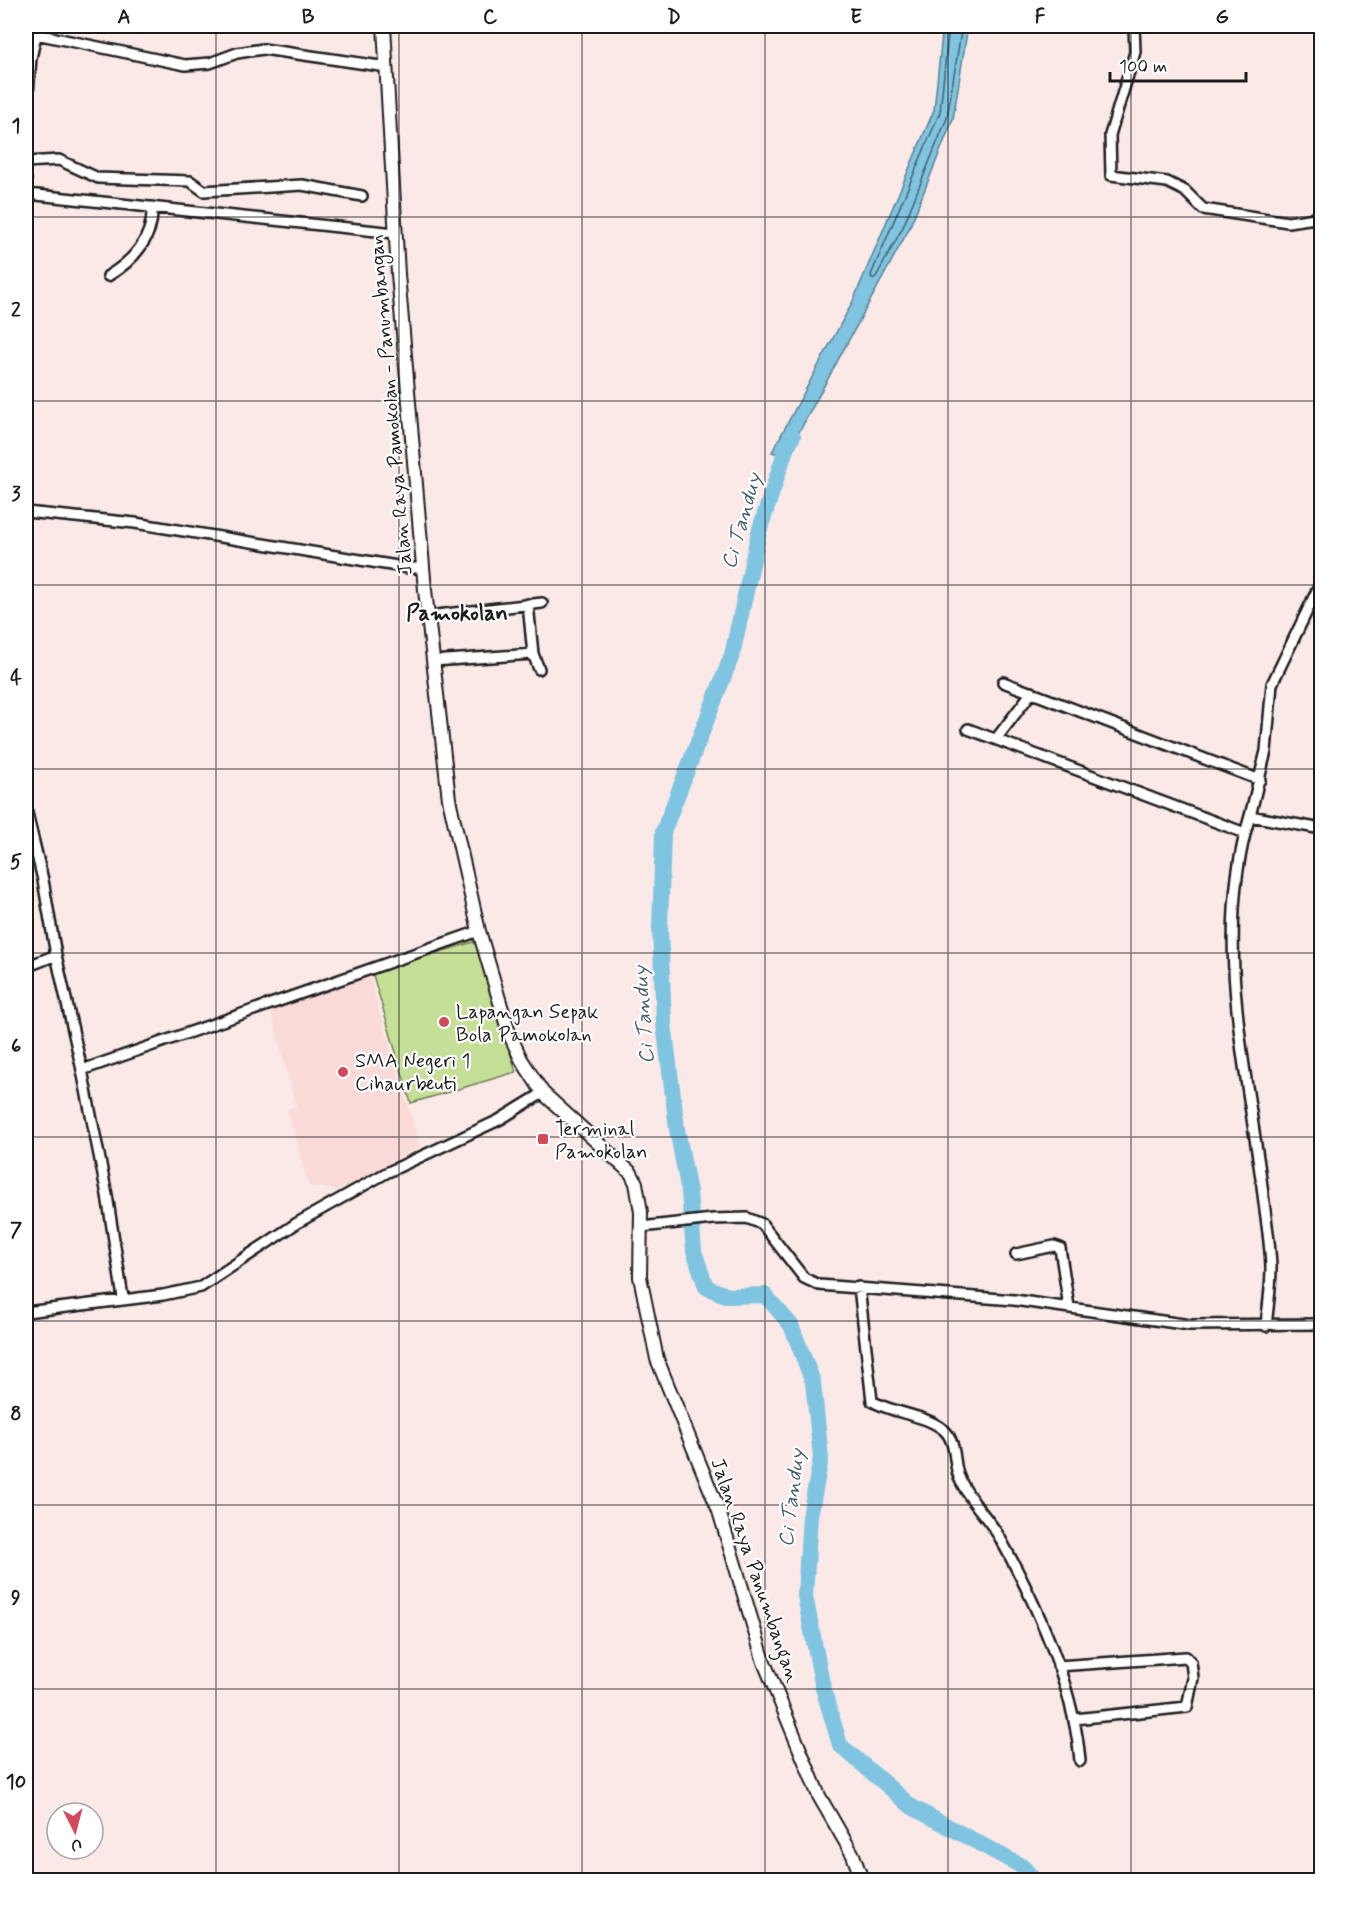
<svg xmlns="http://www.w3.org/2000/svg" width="1347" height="1906" viewBox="0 0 1347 1906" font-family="Mynerve,sans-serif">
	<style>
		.built { fill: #f9dad8 }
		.green { fill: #c5df96; stroke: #707e59; stroke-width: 1.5 }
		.water { fill: #7fc4e0; stroke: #578192; stroke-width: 1.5 }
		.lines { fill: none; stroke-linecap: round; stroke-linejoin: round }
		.shore { stroke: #445f6a; stroke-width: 1.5 }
		.river { stroke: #7fc4e0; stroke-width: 16 }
		.street-casing { stroke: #1c1c1c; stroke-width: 14 }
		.secondary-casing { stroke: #1c1c1c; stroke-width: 16 }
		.street { stroke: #fff; stroke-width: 9 }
		.secondary { stroke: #fff; stroke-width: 12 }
		.grid { fill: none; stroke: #1c1c1c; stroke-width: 1.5; stroke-opacity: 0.55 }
		.poi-dot { fill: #d1495b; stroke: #fff; stroke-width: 2 }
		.labels { text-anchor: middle; stroke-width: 4.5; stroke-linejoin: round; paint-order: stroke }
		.street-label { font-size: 20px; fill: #1c1c1c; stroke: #fff }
		.poi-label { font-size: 20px; fill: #1c1c1c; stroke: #fff; text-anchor: start }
		.water-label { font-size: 21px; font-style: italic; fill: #445f6a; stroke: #fff }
		.quarter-label { font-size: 22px; font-weight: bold; fill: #1c1c1c; stroke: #fff }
		.neatline { fill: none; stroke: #1c1c1c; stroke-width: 2 }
		.grid-label { font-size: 20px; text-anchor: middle; font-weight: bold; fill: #1c1c1c }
	</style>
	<rect width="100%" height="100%" fill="#fbe9e8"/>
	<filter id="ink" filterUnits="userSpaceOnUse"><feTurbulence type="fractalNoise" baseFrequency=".0167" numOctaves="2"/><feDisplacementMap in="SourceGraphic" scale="12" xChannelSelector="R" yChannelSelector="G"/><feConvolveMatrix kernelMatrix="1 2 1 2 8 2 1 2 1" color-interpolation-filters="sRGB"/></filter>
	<g filter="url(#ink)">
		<path class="built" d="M368,972l52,174 -81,44 -30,-4 -22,-77 9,-3 -26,-97z"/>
		<path class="green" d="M477,941l39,131 -105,31 -39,-131z"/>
		<path class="water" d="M943,26h25l-15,93 -44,110 -123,227 -14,-4 81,-151 81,-191z"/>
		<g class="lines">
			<path class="shore" d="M949,26l-9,86 -69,163 1,4 4,-2 27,-50 44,-109 15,-92"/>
			<path class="river" d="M793,436l-7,13 -27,83 -27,123 -69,177 -3,97 4,94 13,106 12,63 5,59 12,36 22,9 37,-1 26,30 22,57 8,76 -11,58 -5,80 18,92 17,57 72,62 111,60 11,13"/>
			<g class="street-casing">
				<path id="street" d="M1134,26l1,26 -25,83 1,40 56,7 18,9 18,18 85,13 34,-5
					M36,34l149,31 25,-2 27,-10 26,-4 124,18
					M26,117l5,-59 7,-32
					M26,162l33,-2 39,18 92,3 14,10 98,-6 60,11
					M26,180v50
					M27,194l368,39
					M108,276c25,-15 46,-38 44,-69
					M26,512l109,11 274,45h14
					M528,604l5,50 6,15
					M428,616l114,-13
					M433,661l100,-7
					M1003,682l257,98
					M968,729l277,104
					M996,739l36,-47
					M26,809l17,71 13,75 26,115 25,125 16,103
					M1250,816l16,-65 6,-67 50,-104
					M26,967l30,-12
					M82,1070l397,-139
					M641,1227l72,-8 34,-1 15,6 42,54 15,7 195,15 176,25 132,-1
					M1016,1254l38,-8 6,2 9,59
					M859,1287l13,114c21,13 53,13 72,29 13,12 9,33 15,47 9,23 29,40 41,61 36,65 74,149 80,223
					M26,1312l137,-17 38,-8 96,-64 89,-50 113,-53 44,-27
					M1266,1326c2,-19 5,-39 5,-59 -1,-27 -6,-54 -9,-81 -16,-121 -49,-250 -12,-370l72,13
					M1058,1666l128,-9 5,5 2,16 -6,29 -112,12"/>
			</g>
			<g class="secondary-casing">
				<path id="secondary" d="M384,26l14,248 27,316 24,209 30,132 30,102 12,26 22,34 88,80 5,10 5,29 -1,65 17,82 62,152 45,151 55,134 34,59 9,25"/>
			</g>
			<use href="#street" class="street"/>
			<use href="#secondary" class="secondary"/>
		</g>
	</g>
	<path class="grid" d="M216,26v1854M399,26v1854M582,26v1854M765,26v1854M948,26v1854M1131,26v1854M26,217h1296M26,401h1296M26,585h1296M26,769h1296M26,953h1296M26,1137h1296M26,1321h1296M26,1505h1296M26,1689h1296"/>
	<g class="poi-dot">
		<circle cx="444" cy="1022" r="6"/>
		<circle cx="343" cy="1072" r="6"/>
		<rect x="537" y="1133" width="12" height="12" rx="3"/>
	</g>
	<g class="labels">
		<g class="street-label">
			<text transform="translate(390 405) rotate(-95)" y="7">Jalan Raya Pamokolan - Panumbangan</text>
			<text transform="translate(756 1570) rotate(71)" y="7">Jalan Raya Panumbangan</text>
		</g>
		<g class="poi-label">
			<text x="456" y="1018">Lapangan Sepak<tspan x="456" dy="23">Bola Pamokolan</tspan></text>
			<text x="355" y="1067">SMA Negeri 1<tspan x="355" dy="23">Cihaurbeuti</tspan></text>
			<text x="555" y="1135">Terminal<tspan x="555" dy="23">Pamokolan</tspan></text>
		</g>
		<g class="water-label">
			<text transform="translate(741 521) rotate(-74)" y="7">Ci Tanduy</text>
			<text transform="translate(643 1015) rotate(-94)" y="7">Ci Tanduy</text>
			<text transform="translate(791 1498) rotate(-83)" y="7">Ci Tanduy</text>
		</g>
		<g class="quarter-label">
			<text x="457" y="620">Pamokolan</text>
		</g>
	</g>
	<rect width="1347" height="1906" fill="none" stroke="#fff" stroke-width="66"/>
	<g transform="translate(75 1831) rotate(174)"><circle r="28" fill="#ffffff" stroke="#a4a4a4" stroke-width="1.5"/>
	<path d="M0-4.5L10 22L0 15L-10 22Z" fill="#d1495b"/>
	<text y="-9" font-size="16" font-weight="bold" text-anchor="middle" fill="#1c1c1c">U</text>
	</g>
	<path d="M1110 72v9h136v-9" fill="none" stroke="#1c1c1c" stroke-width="3"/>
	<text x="1119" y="72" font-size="18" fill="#1c1c1c" stroke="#ffffff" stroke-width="4.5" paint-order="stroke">100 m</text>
	<rect x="33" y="33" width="1281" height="1840" class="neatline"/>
	<g class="grid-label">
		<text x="124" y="23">A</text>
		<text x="308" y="23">B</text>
		<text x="490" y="23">C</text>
		<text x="674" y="23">D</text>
		<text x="856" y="23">E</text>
		<text x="1040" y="23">F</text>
		<text x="1222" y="23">G</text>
		<text x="16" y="132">1</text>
		<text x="16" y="316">2</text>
		<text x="16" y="500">3</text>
		<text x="16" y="684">4</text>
		<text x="16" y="868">5</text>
		<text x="16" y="1052">6</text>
		<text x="16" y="1236">7</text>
		<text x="16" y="1420">8</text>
		<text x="16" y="1604">9</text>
		<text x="16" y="1788">10</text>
	</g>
</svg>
